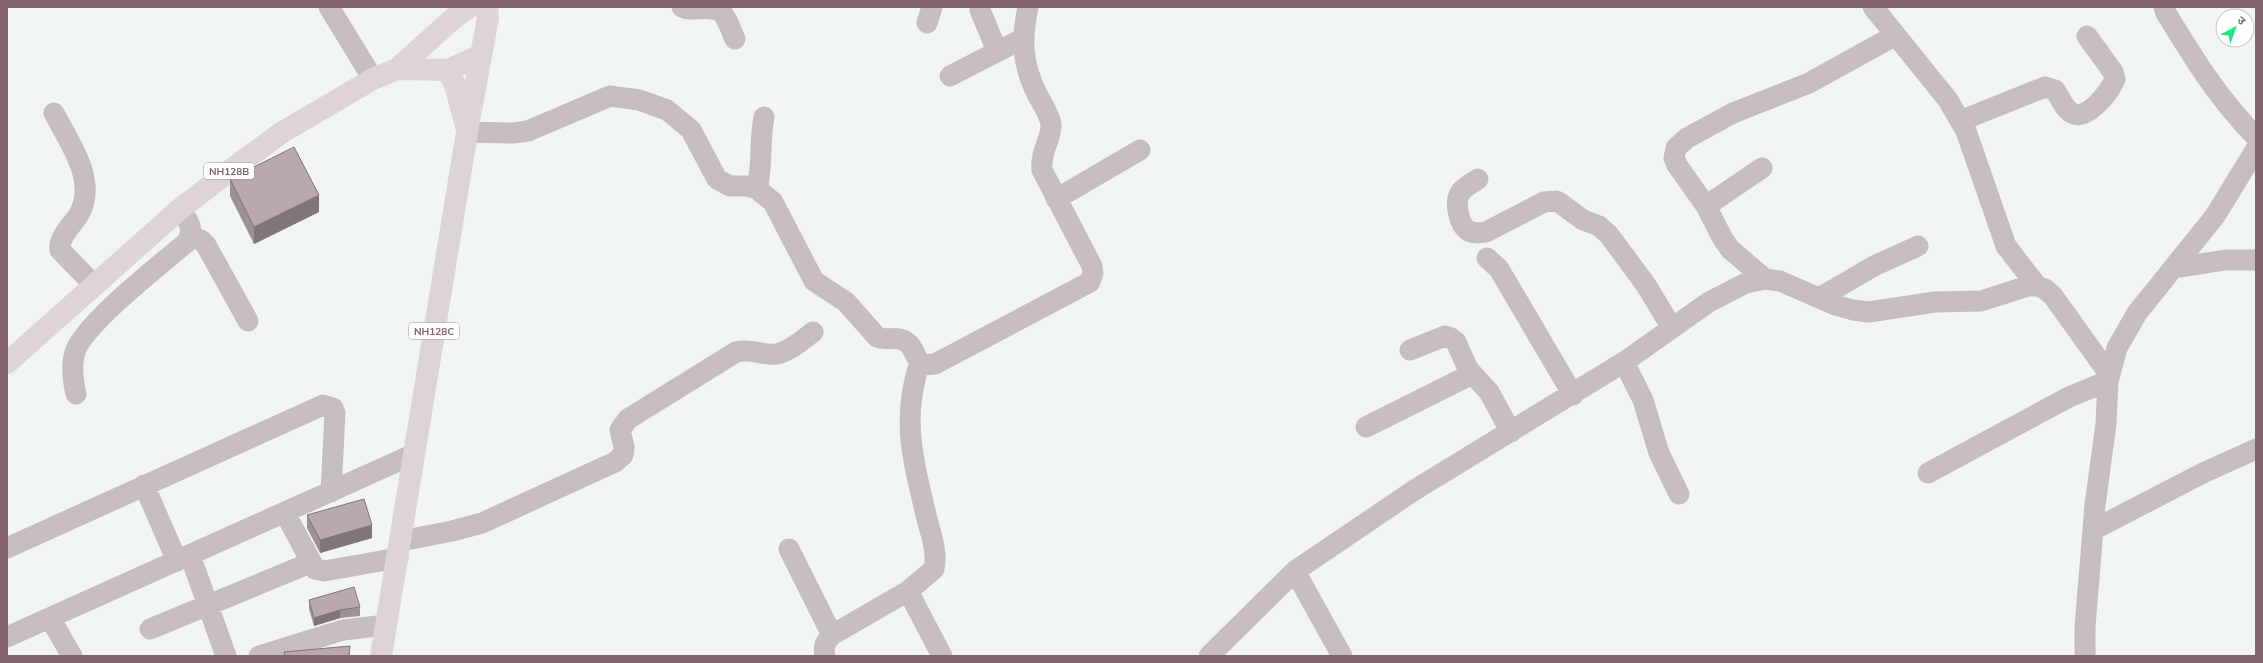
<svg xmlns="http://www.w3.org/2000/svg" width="2263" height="663" viewBox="0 0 2263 663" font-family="Mulish,'Noto Sans Devanagari',sans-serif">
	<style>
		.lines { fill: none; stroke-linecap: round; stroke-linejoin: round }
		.minor { stroke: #c6bdc0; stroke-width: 21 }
		.highway { stroke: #dcd4d6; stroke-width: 22 }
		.wall { fill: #9d9195 }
		.shaded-wall { fill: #807679 }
		.building { fill: #b7a9ad; stroke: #807679 }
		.labels { text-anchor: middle; stroke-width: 4; stroke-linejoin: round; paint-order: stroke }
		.shield { fill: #fff; stroke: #a89298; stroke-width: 1 }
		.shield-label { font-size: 10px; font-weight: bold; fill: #83636c }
	</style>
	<rect width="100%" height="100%" fill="#f1f4f5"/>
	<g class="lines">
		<path class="minor" d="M329,7l44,72
			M682,7c12,6 30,-4 40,6 6,6 9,18 13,26
			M1873,7l75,93 18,31 40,115 31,40
			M2164,7l2,6c28,46 52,85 90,124
			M980,10l17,41
			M927,23l5,-16
			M950,76l72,-37
			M54,113c15,29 45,69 24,103 -7,10 -20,22 -18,34l34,35
			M1960,121l85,-34 10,3c5,7 9,19 17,23 14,9 38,-21 43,-34l-2,-7 -26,-36
			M467,132l46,1 15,-2 82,-35 29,4 28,10 24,20 26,49 13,7h17l10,3 16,13 41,79 32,21 31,35c9,4 20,-1 28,4 9,5 10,17 17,24l13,-1 155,-82 3,-9 -1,-7 -50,-96c-2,-19 9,-29 9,-45 -1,-10 -9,-22 -14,-31 -15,-31 -16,-54 -9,-87
			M1478,179c-7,5 -16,9 -19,16 -4,9 0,29 8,35 6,4 13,3 19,2l58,-30 12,-1 4,2 23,17 16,6 10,9 37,50 26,43
			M757,189c6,-24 2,-48 7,-72
			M1056,199l84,-49
			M1706,206l56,-38
			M190,236l11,4 5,5 42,76
			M1487,258l12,11 74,126
			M2175,268l50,-8h31
			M1765,279l-35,-30 -7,-10 -17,-33 -29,-41 -3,-7 2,-10 11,-10 46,-25 76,-30 85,-47
			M1819,298l55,-32 44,-20
			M1410,350l35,-14 6,2 5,4 12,27 21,23 22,40
			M1624,362l19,38 16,53 20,41
			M76,394c-3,-13 -5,-29 -1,-42 9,-28 86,-88 112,-110 8,-14 1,-21 -7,-33
			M1366,427l106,-53
			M1928,473l141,-76 39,-16
			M144,485l33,76
			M285,513l30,56 9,2 74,-13
			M2093,530l110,-57 53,-24
			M401,541l51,-10 30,-8 133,-61 8,-7 1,-8 -4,-17 8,-11 108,-67c16,-4 27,4 41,2 13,-3 26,-14 36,-22
			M7,548l316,-143 10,3 2,5 -4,79
			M789,549l43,86
			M190,555l36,101
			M1295,571l47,85
			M908,591l34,65
			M50,618l22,38
			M150,629l160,-66
			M7,637l407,-183
			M259,656l84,-26 43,-5
			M825,656c-2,-10 0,-14 7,-21l76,-44 26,-22c4,-18 -4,-37 -8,-54 -13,-55 -25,-97 -6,-153
			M1209,656l86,-85 118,-80 211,-129 85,-60 37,-19 19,-4 15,2 55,24 18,5 16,2 66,-10 46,-1 47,-15h9l8,3 8,7 56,78
			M2085,656v-29l10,-122 11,-81 2,-43 9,-33 20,-35 78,-97 41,-67"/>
		<path class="highway" d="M397,69l51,1 33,-15
			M448,70l7,15 11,41
			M7,363l173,-154 60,-46 41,-30 92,-54 24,-10 58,-52 14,-10
			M381,656l86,-524 21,-114 -1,-11"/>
	</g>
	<path class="wall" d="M230,179l89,33 -65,32 -24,-48z
		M307,515l65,23 -52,15 -13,-25z
		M309,600l51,7v9l-20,2 -26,8 -5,-17z"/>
	<path class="shaded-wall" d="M319,195v17l-65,32v-17z
		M372,525v13l-52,15v-13z
		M340,610v8l-26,8v-8z
		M350,646v10h-1z"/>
	<path class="building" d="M294,147l25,48 -65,32 -24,-48z
		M364,499l8,26 -52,15 -13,-25z
		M354,587l6,20 -20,3 -26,8 -5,-18z
		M350,646l-1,10h-64l-1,-4z"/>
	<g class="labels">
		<g class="shield">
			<rect x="204" y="163" width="50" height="16" rx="3"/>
			<rect x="409" y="323" width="50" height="16" rx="3"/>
		</g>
		<g class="shield-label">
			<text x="229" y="175">NH128B</text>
			<text x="434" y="335">NH128C</text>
		</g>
	</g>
	<rect width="2263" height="663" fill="none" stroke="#83636c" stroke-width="16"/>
	<g transform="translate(2235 28) rotate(41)"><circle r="19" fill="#ffffff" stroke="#cdc1c4"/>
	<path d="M0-3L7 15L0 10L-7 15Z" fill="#20e684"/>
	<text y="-6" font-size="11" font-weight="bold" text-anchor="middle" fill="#83636c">उ</text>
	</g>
</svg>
